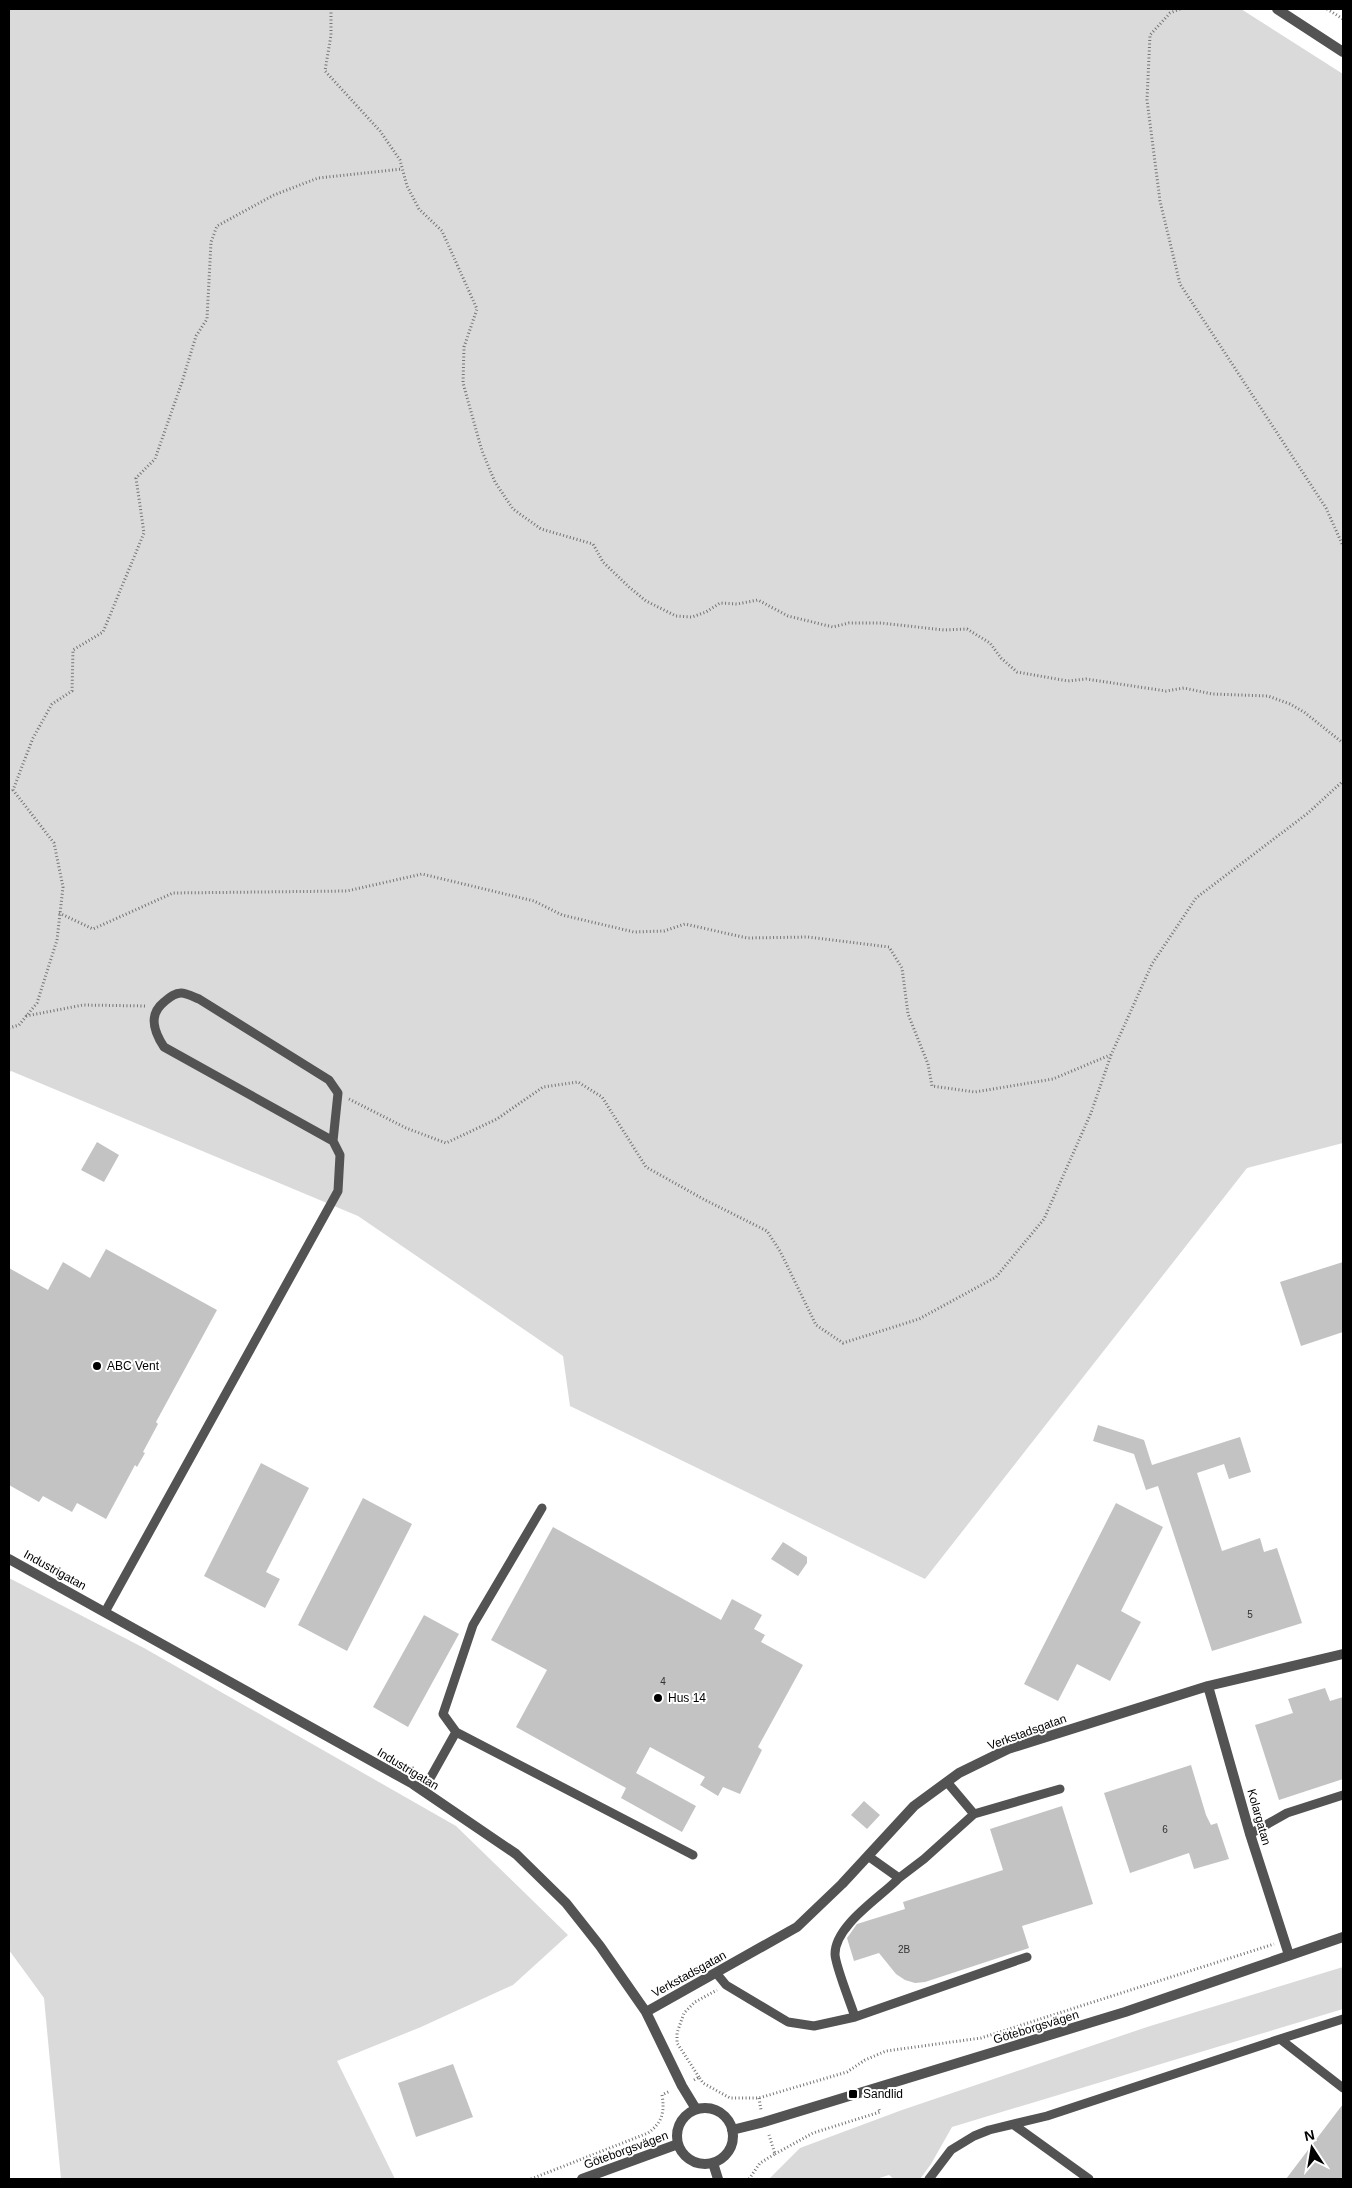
<svg xmlns="http://www.w3.org/2000/svg" width="1352" height="2188" viewBox="0 0 1352 2188" font-family="Helvetica,sans-serif">
	<style>
		.green { fill: #dadada }
		.building { fill: #c3c3c3 }
		.lines { fill: none; stroke-linecap: round; stroke-linejoin: round }
		.path { stroke: #757575; stroke-width: 3; stroke-dasharray: 1 2.5; stroke-linecap: butt }
		.service { stroke: #535353; stroke-width: 9 }
		.minor { stroke: #535353; stroke-width: 10 }
		.tertiary { stroke: #535353; stroke-width: 10 }
		.poi-dot { fill: #000; stroke: #fff; stroke-width: 2 }
		.labels { text-anchor: middle; stroke-width: 4; stroke-linejoin: round; paint-order: stroke }
		.number-label { font-size: 10px; fill: #313131 }
		.poi-label { font-size: 12px; fill: #000; stroke: #fff; text-anchor: start }
		.street-label { font-size: 12px; fill: #000; stroke: #fff }
	</style>
	<rect width="100%" height="100%" fill="#fff"/>
	<path class="green" d="M9,9h1232l102,65v1069l-96,25 -322,411 -355,-173 -7,-50 -205,-140 -347,-145 -2,2z
		M9,1578l135,70 312,178 112,109 -55,50 -92,42 -84,34 58,118h-334l-17,-181 -35,-48z
		M1343,1967v42l-391,118 -21,37 -11,15h-26l-5,-4 -13,4h-107l31,-31 102,-38 245,-83z"/>
	<path class="building" d="M97,1142l22,13 -15,27 -23,-12z
		M106,1249l111,61 -61,112 2,2 -15,28 2,1 -8,14 -2,-2 -29,54 -29,-16 -5,9 -29,-16 -4,6 -30,-17v-217l39,22 15,-28 27,16z
		M1343,1262v70l-42,14 -21,-64z
		M1098,1425l46,15 8,25 88,-28 11,35 -22,7 -5,-15 -27,9 25,78 38,-13 4,14 13,-4 25,75 -90,28 -54,-165 -12,4 -12,-36 -41,-13z
		M261,1463l48,25 -43,84 14,7 -15,29 -61,-32z
		M363,1498l49,26 -65,127 -49,-26z
		M1116,1503l47,24 -42,84 20,11 -31,59 -33,-17 -19,37 -34,-17z
		M553,1527l168,93 11,-21 30,16 -8,14 11,6 -4,7 42,23 -45,82 4,3 -22,44 -17,-7 -5,9 -18,-11 5,-8 -55,-30 -14,26 60,33 -14,26 -61,-34 5,-10 -110,-61 31,-57 -56,-30z
		M783,1542l24,15v6l-9,13 -27,-17z
		M424,1615l35,19 -51,93 -35,-20z
		M1325,1688l5,13 13,-4v82l-64,21 -24,-75 38,-12 -5,-14z
		M1191,1765l15,50 5,10 6,-2 12,36 -35,10 -5,-16 -59,20 -26,-80z
		M864,1801l16,14 -13,14 -16,-14z
		M1062,1806l31,98 -71,22 7,22 -104,34 -10,1 -10,-3 -9,-6 -17,-21 -25,8 -7,-23 10,-14 48,-15 -2,-7 100,-32 -13,-41z
		M453,2064l20,53 -57,20 -18,-54z
		M1343,2104v75h-57z"/>
	<g class="lines">
		<path class="path" d="M331,9v26l-6,36 55,60 20,29 7,26 12,23 23,22 35,78 -13,38 -1,36 19,68 13,31 18,27 28,20 52,15 10,18 26,25 17,14 30,15 16,1 14,-5 14,-9 17,1 21,-4 30,16 45,11 16,-4h32l63,7 23,-1 23,14 11,15 16,14 51,9 18,-2 80,12 18,-3 28,6 56,2 22,8 14,8 39,31
			M1180,9l-10,4 -20,22 -3,65 13,101 20,83 146,224 17,38
			M1327,9l16,10
			M59,913l34,16 80,-36 174,-2 75,-17 112,27 28,14 72,17 30,-1 21,-7 62,14 61,-1 81,10 13,21 6,46 20,50 4,22 43,6 78,-13 57,-24
			M26,1016l57,-11 63,1
			M9,1028l10,-3 18,-22 20,-63 6,-53 -9,-44 -41,-53 20,-52 19,-34 20,-13 1,-41 30,-18 41,-99 -8,-55 19,-19 27,-77 14,-46 11,-17 4,-77 6,-16 57,-31 44,-17 84,-9
			M349,1099l57,29 40,15 51,-24 46,-32 35,-5 24,15 44,70 59,33 62,31 13,20 36,74 27,18 76,-24 77,-42 48,-58 47,-106 20,-58 41,-91 44,-66 112,-85 35,-32
			M699,2077l-22,-34v-10l7,-20 11,-11 22,-12
			M694,2080l5,-3 4,6 27,15h29l88,-26 18,-12 21,-9 95,-13 293,-94
			M759,2098l2,12
			M775,2154l38,-21 67,-21 -2,-5
			M531,2179l117,-46c14,-10 17,-21 14,-38l8,-4
			M749,2179l11,-16 15,-9 -6,-19"/>
		<path class="service" d="M105,1612l233,-421 2,-36 -7,-14 5,-48 -9,-13 -130,-81c-5,-2 -13,-6 -18,-6 -7,0 -12,5 -17,9 -16,13 -10,30 0,45l169,94
			M456,1732l-13,-18 30,-89 69,-117
			M423,1791l33,-59 237,123
			M974,1814l86,-25
			M1250,1834l37,-21 56,-18
			M868,1856l31,22 25,-19 50,-45 -27,-32
			M717,1974l9,11 62,37 26,4 41,-9 172,-60
			M855,2017c-4,-13 -20,-52 -20,-63 0,-29 46,-57 64,-76
			M1280,2039l63,-20
			M1014,2125l75,54
			M929,2179l22,-29 23,-14 15,-6 58,-14 233,-77 63,49"/>
		<path class="minor" d="M1277,9l66,43
			M9,1559l404,225 103,70 50,49 34,43 46,66 36,74 14,23
			M1208,1686l42,148 39,121
			M646,2012l151,-85 45,-43 72,-78 45,-33 49,-24 200,-63 135,-32
			M713,2163l5,16"/>
		<path class="tertiary" d="M677 2136a28 28 0 1 1 56 0a28 28 0 1 1-56 0Z
			M732,2130l32,-8 361,-110 218,-75
			M582,2179l96,-35"/>
	</g>
	<g class="poi-dot">
		<circle cx="97" cy="1366" r="5"/>
		<circle cx="658" cy="1698" r="5"/>
		<rect x="848" y="2089" width="10" height="10" rx="2.5"/>
	</g>
	<g class="labels">
		<g class="number-label">
			<text x="1250" y="1618">5</text>
			<text x="663" y="1685">4</text>
			<text x="1165" y="1833">6</text>
			<text x="904" y="1953">2B</text>
		</g>
		<g class="poi-label">
			<text x="107" y="1370">ABC Vent</text>
			<text x="668" y="1702">Hus 14</text>
			<text x="863" y="2098">Sandlid</text>
		</g>
		<g class="street-label">
			<text transform="translate(55 1570) rotate(29)" y="4">Industrigatan</text>
			<text transform="translate(1027 1732) rotate(-20)" y="4">Verkstadsgatan</text>
			<text transform="translate(408 1769) rotate(31)" y="4">Industrigatan</text>
			<text transform="translate(1259 1817) rotate(74)" y="4">Kolargatan</text>
			<text transform="translate(689 1974) rotate(-29)" y="4">Verkstadsgatan</text>
			<text transform="translate(1036 2027) rotate(-17)" y="4">Göteborgsvägen</text>
			<text transform="translate(626 2150) rotate(-20)" y="4">Göteborgsvägen</text>
		</g>
	</g>
	<rect width="1352" height="2188" fill="none" stroke="#000000" stroke-width="20"/>
	<g transform="translate(1312 2148) rotate(348)" stroke="#ffffff" stroke-width="4" paint-order="stroke">
	<path d="M0-4L9 19L0 12L-9 19Z" fill="#000000"/>
	<text y="-8" font-size="14" font-weight="bold" text-anchor="middle" fill="#000000">N</text>
	</g>
</svg>
